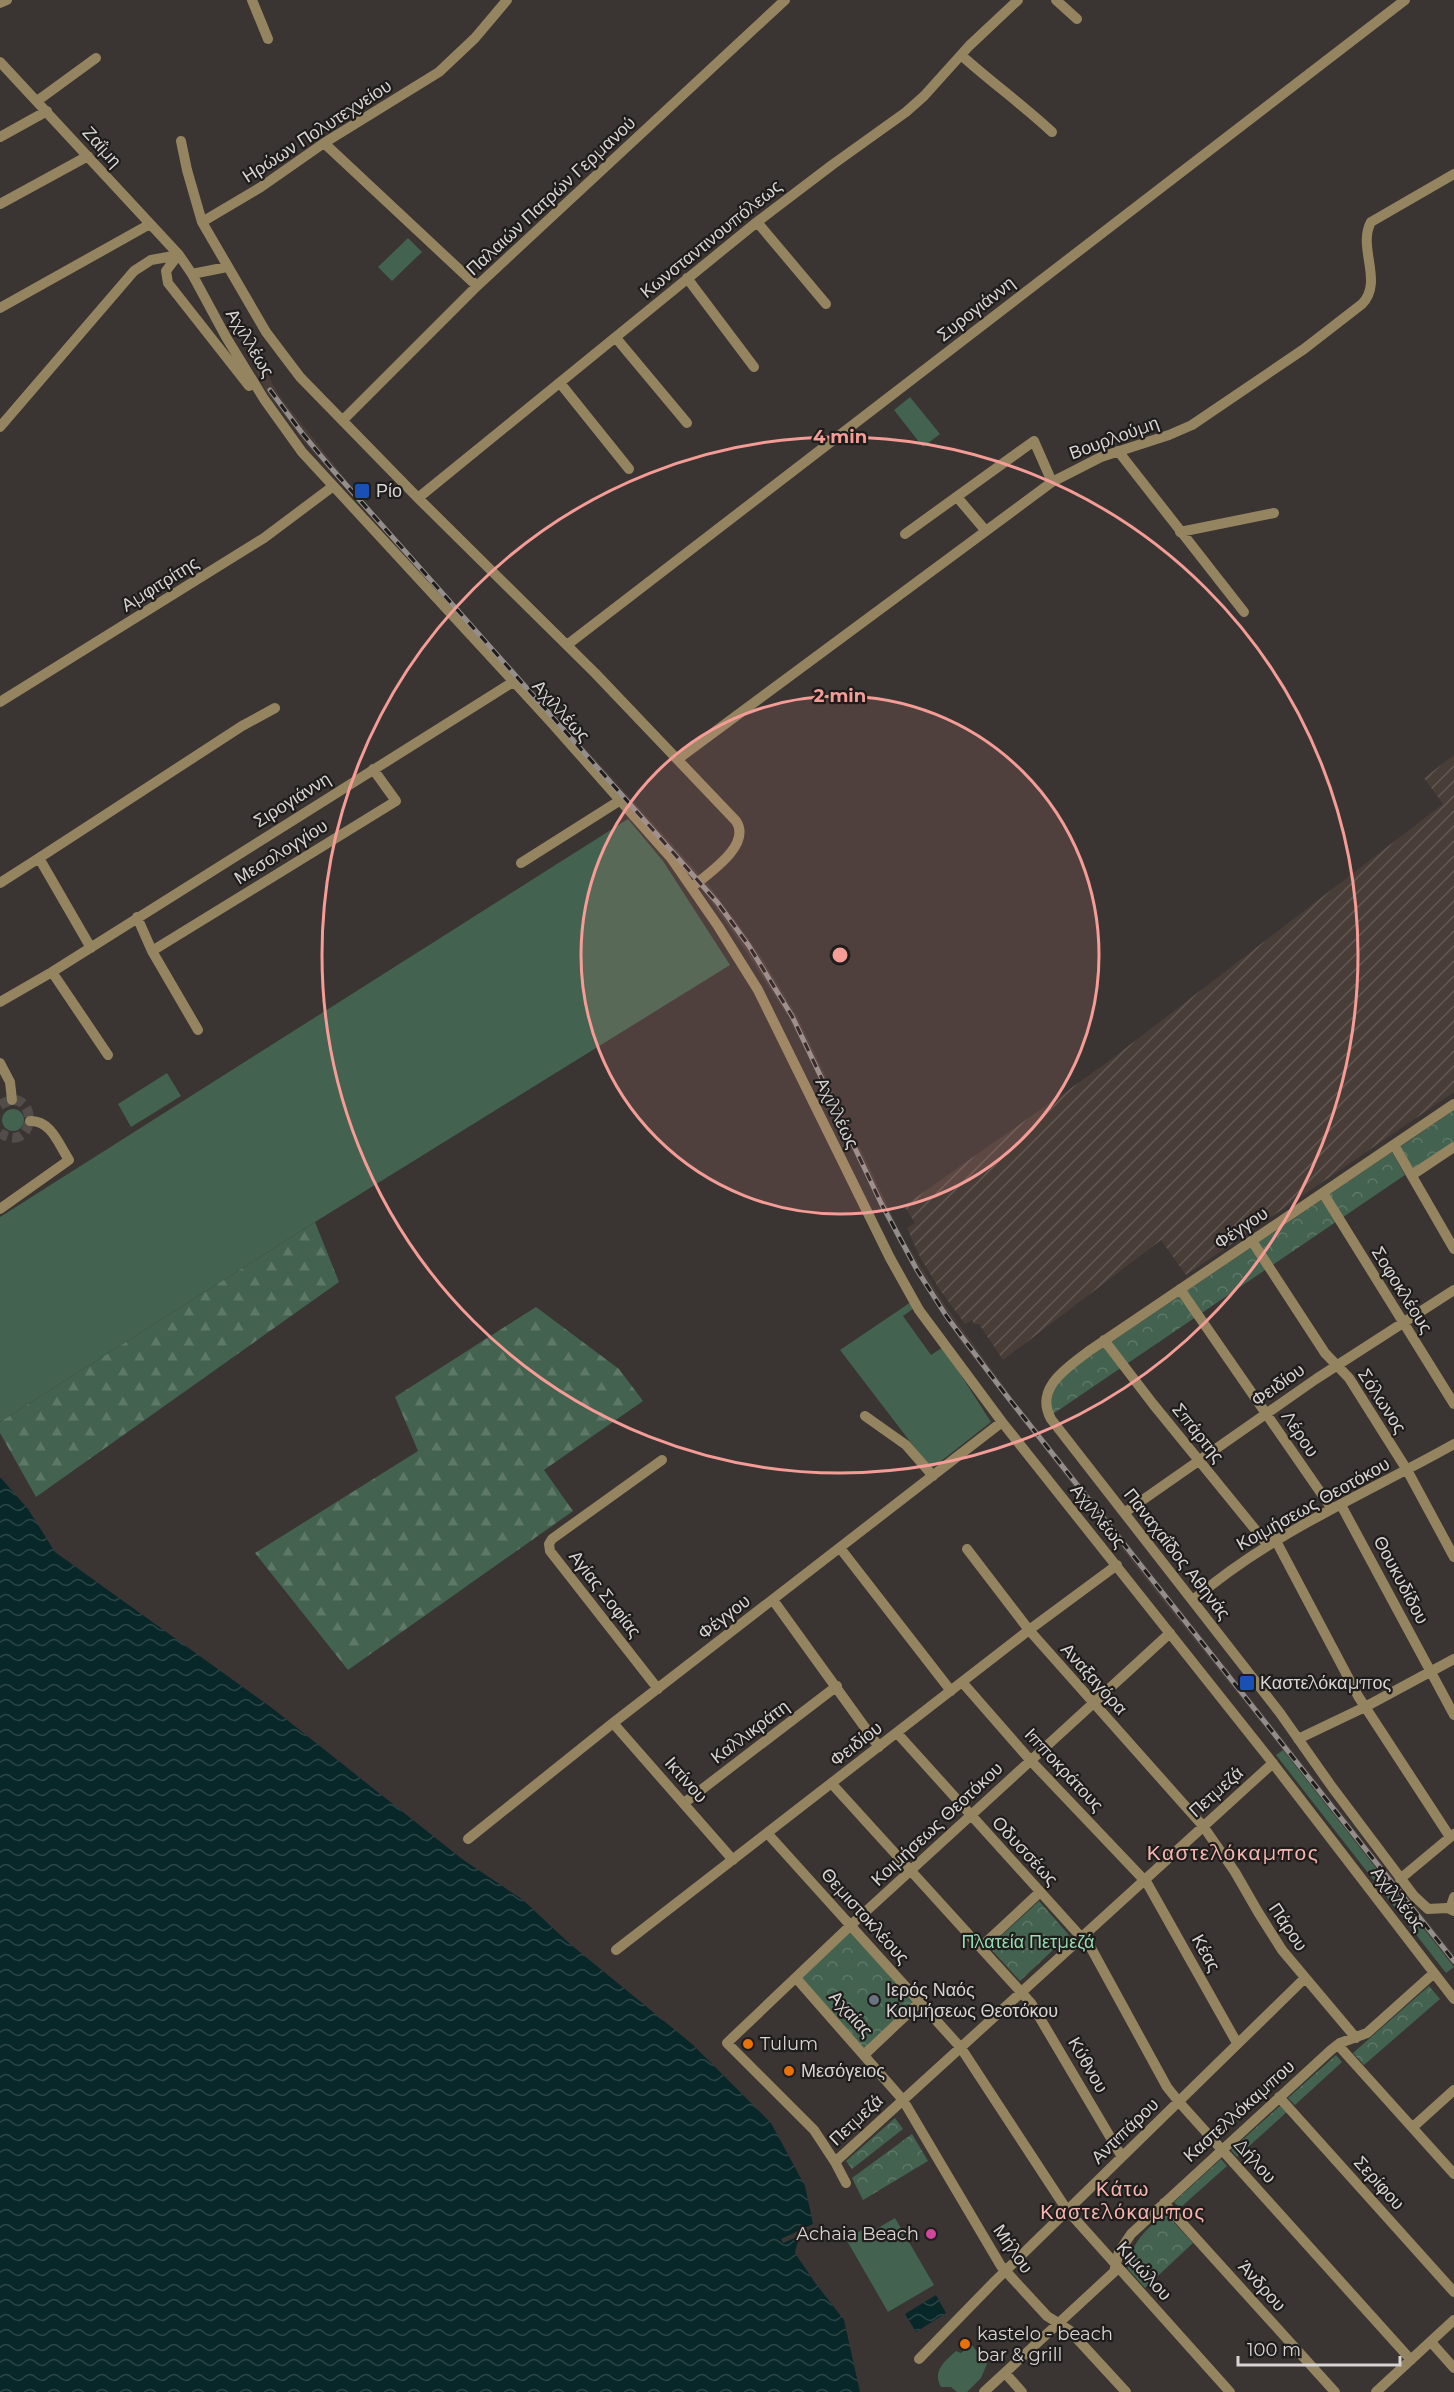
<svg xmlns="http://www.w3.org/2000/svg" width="1454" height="2392" viewBox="0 0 1454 2392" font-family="Montserrat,sans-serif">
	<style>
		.built { fill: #493d38 }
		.industrial { fill: url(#industrial-furrows) }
		.green { fill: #43624f }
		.forest { fill: url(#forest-firs) }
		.park { fill: url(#park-crowns) }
		.water { fill: url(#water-waves) }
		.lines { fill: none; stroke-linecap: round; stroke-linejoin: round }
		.minor-tunnel { stroke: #524c4a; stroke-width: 10; stroke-dasharray: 10 5; stroke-linecap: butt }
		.minor { stroke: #948460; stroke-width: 10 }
		.rail-casing { stroke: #938e8c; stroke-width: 5 }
		.rail { stroke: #1f1d1c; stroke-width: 3; stroke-dasharray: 9; stroke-linecap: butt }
		.ring { fill: none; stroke: #f59c96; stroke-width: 3 }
		.transit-dot { fill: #1a4fb4; stroke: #1f1d1c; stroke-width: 2 }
		.worship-dot { fill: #6b7280; stroke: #1f1d1c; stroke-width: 2 }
		.food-dot { fill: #e8710a; stroke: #1f1d1c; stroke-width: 2 }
		.hotel-dot { fill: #d1479c; stroke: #1f1d1c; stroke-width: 2 }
		.labels { text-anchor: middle; stroke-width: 4.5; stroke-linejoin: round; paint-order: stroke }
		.street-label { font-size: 18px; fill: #d8d4d3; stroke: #1f1d1c }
		.poi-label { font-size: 18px; fill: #d8d4d3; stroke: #1f1d1c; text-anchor: start }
		.park-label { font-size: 18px; fill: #98dcb3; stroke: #1f1d1c }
		.neighbourhood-label { font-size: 20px; letter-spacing: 1.5px; fill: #f9b5b0; stroke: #1f1d1c }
		.quarter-label { font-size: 21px; letter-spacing: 1.5px; fill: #f9b5b0; stroke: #1f1d1c }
		.centre { fill: #f59c96; stroke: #1f1d1c; stroke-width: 3 }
		.ring-label { font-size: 18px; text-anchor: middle; font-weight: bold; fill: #f59c96; stroke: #1f1d1c; stroke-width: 4.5; stroke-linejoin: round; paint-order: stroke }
	</style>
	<defs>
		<pattern id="industrial-furrows" width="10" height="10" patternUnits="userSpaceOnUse" patternTransform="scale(1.5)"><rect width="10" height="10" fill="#493d38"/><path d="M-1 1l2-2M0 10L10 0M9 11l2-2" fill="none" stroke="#625854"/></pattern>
		<pattern id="forest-firs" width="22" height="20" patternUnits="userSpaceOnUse" patternTransform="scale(1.5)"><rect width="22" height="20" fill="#43624f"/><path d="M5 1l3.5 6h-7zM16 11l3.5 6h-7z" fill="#5d7867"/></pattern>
		<pattern id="park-crowns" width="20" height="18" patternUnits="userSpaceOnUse" patternTransform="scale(1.5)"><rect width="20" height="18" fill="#43624f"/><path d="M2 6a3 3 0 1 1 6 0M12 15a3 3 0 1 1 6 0" fill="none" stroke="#5d7867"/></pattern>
		<pattern id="water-waves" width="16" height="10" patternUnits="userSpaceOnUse" patternTransform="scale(1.5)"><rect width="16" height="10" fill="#082728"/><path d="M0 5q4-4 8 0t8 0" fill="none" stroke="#2b4546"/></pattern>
	</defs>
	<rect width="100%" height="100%" fill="#3a3432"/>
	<path class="built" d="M262,364l17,31 69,87 90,103 269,298 29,38 26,37 35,58 105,220 43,69 67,92 442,558v12l-171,-217 -125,-155 -197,-253 -42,-63 -21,-37 -109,-224 -48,-74 -39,-55 -398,-447 -38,-51 -12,-23z"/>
	<path class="industrial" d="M1454,755v337l-268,183 -25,-35 -158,120 -24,-36h-5l-2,-4 -7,4 -25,-34 -20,-33 -13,-29 8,-5 -11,-17 201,-142 338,-260 -19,-26z"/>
	<path class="green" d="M408,238l14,14 -30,29 -14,-14z
		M910,397l30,37 -17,13 -29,-37z
		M628,819l35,42 67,104 -415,257 -315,200v-205z
		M167,1073l14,23 -50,31 -13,-23z
		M2 1120a11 11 0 1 1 22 0a11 11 0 1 1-22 0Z
		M911,1302l3,6 -11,8 28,39 12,-8 48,75 -60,47 -91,-119z
		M1283,1750l171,217 -8,6 -170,-218z
		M895,2218l39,67 -46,27 -42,-73 23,-13 4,5z
		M971,2344l16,20 -6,14 -14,14h-10l-6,-5h-10c-9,-16 3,-25 15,-36l5,2z"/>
	<path class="forest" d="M315,1222l24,60 -303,215 -36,-64v-11z
		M536,1307l83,62 24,32 -99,69 29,41 -225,159 -93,-117 163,-102 -23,-54z"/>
	<path class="park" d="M1454,1110v33l-40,27 -14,-23z
		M1392,1152l13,23 -352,239 -3,-7 5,-24 27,-21z
		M1039,1901l30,34 -49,46 -31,-34z
		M851,1925l69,77 -55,52 -69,-76z
		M1429,1986l11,13 -76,66 -11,-12z
		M1336,2055l6,7 -47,43 -7,-7z
		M1282,2104l6,7 -51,46 -6,-7z
		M895,2118l8,11 -51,40 -6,-8z
		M912,2134l16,27 -65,39 -11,-22z
		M1221,2159l6,7 -47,42 -6,-6z
		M1165,2213l28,30 -48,45 -17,-19c2,-27 19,-39 37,-56z"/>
	<path class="water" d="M0,1477l28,32 27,43 217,156 190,151 61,41 47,44 122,100 79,79 34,63 8,38 -32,15 2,4 16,-7 -4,17 21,31 28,36 16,72h-860z
		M936,2295l10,18 -30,19 -11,-18z"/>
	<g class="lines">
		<path class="minor-tunnel" d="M0,1105c39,-24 38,52 0,28"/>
		<path class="minor" d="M252,0l16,39
			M507,0l-32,38 -36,34 -115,71 -63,44 -59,35 64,110 34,45 118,121 177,175 141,148c16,24 -27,52 -44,66
			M1056,0l21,19
			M0,3l7,-3
			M961,55c30,27 62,50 91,77
			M0,62l179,193 13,19 34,63 38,62 38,53 248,269 121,137 47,68 40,64 132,268 29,52 83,112 266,335 186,242
			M37,101l59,-43
			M0,137l47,-26
			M181,141l6,29 15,52
			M324,143l153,143
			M0,204l88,-48
			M757,222l69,82
			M178,255l-12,16 2,12 81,103
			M192,274l35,-7
			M687,278l67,89
			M0,308l150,-84
			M616,338l71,85
			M560,383l69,86
			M343,420l134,-134 308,-286
			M0,427l134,-156 17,-11 28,-5
			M1118,451l126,161
			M957,497l28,33
			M418,498l339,-276 75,-57 74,-53 18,-16 45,-50 49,-46
			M1180,532l94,-19
			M905,534l129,-93 18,41
			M567,645l838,-645
			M0,702l264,-164 68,-51
			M678,759l374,-277 49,-25 68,-22 23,-10 112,-76 58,-45c22,-22 -5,-57 9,-82l83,-48
			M39,858l203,-132 33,-18
			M521,863l98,-62
			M0,883l39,-25 52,90
			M137,917l15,34 46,79
			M152,951l244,-150 -23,-32
			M52,972l56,83
			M0,1002l52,-30 461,-290
			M0,1063l10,19 2,18
			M1454,1104l-365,247c-22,17 -55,37 -38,68l229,294 52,74 82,109 14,13 19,-1 7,3
			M1394,1145l60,104
			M1412,1175l42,-28
			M1323,1193l131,211
			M0,1209l69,-49c-10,-15 -18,-40 -39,-39
			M1252,1241l73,112 24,25 58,92 47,87
			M1180,1289l152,220
			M1104,1340l49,64 114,140
			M865,1416l41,29 27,31
			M1341,1505l113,210
			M1124,1513l192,-134 138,-89
			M1275,1539l83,157 92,141
			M840,1548l111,143
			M967,1549l62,81 174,196 32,46 23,40 24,38 74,88
			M773,1600l106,147
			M1193,1600c78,-67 172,-106 261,-156
			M962,1682l69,79 116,122 90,160
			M658,1689l-108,-138 -1,-7 3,-5 110,-79
			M613,1723l120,137
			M897,1733l194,215 76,139 12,15 232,258
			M1298,1739l67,-32 89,-48
			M832,1784l199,219 91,154
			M684,1803l153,-117
			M768,1834l193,214 106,162 163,182
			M468,1839l145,-116 389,-301
			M1400,1879l54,-45
			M1450,1909l4,-12
			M981,1947l59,-55
			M616,1950l413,-320 88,-65
			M796,1978l107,122 98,166 46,50 22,14 57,62
			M1338,2045l116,129
			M865,2054l55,-52
			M1279,2097l175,195
			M1413,2127l41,-37
			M835,2162l438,-399
			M846,2183l-11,-21 -21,-32 -87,-87 124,-118 319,-292
			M1164,2203l171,189
			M1431,2342l23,26
			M919,2359l76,-78 310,-303
			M1005,2373l17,19
			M984,2392l130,-120 5,-20 12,-18 200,-184 9,-7 27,-10 67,-60
			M1376,2392l78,-72"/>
		<g class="rail-casing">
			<path id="rail" d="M270,390l32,43 30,36 385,433 32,44 43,70 89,187 36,67 30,47 59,78 448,566"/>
		</g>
		<use href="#rail" class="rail"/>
	</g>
	<circle cx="840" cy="955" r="259" fill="#f59c96" fill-opacity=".12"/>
	<g class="ring">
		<circle cx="840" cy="955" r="259"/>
		<circle cx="840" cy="955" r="518"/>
	</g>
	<g class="transit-dot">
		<rect x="354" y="483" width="16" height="16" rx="3"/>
		<rect x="1239" y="1675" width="16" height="16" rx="3"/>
	</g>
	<circle class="worship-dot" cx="874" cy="2000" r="6"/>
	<g class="food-dot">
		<circle cx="748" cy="2044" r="6"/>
		<circle cx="789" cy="2071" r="6"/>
		<circle cx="965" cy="2344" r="6"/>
	</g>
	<circle class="hotel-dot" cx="931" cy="2234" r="6"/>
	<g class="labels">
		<g class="street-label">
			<text transform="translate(317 131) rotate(-33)" y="6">Ηρώων Πολυτεχνείου</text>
			<text transform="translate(102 147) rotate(48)" y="6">Ζαΐμη</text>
			<text transform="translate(551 196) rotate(-43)" y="6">Παλαιών Πατρών Γερμανού</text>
			<text transform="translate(711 239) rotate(-39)" y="6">Κωνσταντινουπόλεως</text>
			<text transform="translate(976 309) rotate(-38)" y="6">Συρογιάννη</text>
			<text transform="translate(250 343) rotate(59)" y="6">Αχιλλέως</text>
			<text transform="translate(1114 438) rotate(-20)" y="6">Βουρλούμη</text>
			<text transform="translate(160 584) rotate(-32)" y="6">Αμφιτρίτης</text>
			<text transform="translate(561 711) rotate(48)" y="6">Αχιλλέως</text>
			<text transform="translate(292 800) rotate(-32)" y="6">Σιρογιάννη</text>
			<text transform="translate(281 852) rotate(-32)" y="6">Μεσολογγίου</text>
			<text transform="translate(837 1113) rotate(64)" y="6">Αχιλλέως</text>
			<text transform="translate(1241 1228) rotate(-34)" y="6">Φέγγου</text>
			<text transform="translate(1402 1290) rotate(58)" y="6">Σοφοκλέους</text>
			<text transform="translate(1278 1385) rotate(-35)" y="6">Φειδίου</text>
			<text transform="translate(1382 1401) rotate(57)" y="6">Σόλωνος</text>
			<text transform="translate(1198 1433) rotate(51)" y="6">Σπάρτης</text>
			<text transform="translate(1300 1434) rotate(56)" y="6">Λέρου</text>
			<text transform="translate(1313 1504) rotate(-29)" y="6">Κοιμήσεως Θεοτόκου</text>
			<text transform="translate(1098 1516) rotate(51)" y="6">Αχιλλέως</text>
			<text transform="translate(1177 1554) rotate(52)" y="6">Παναχαΐδος Αθηνάς</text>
			<text transform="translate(1401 1580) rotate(62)" y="6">Θουκυδίδου</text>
			<text transform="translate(605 1594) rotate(52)" y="6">Αγίας Σοφίας</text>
			<text transform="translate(724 1617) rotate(-38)" y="6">Φέγγου</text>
			<text transform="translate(1094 1679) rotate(48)" y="6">Αναξαγόρα</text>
			<text transform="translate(750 1732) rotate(-37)" y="6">Καλλικράτη</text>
			<text transform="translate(856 1744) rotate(-38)" y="6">Φειδίου</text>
			<text transform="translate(1064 1770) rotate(47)" y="6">Ιπποκράτους</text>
			<text transform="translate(686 1780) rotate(49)" y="6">Ικτίνου</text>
			<text transform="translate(1216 1792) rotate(-42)" y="6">Πετμεζά</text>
			<text transform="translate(937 1824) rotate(-43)" y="6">Κοιμήσεως Θεοτόκου</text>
			<text transform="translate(1025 1851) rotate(47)" y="6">Οδυσσέως</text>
			<text transform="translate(1398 1899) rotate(52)" y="6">Αχιλλέως</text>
			<text transform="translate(865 1916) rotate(48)" y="6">Θεμιστοκλέους</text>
			<text transform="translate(1288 1927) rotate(56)" y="6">Πάρου</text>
			<text transform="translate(1206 1953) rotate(61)" y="6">Κέας</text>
			<text transform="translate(851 2014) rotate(48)" y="6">Αχαίας</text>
			<text transform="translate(1088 2065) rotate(60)" y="6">Κύθνου</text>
			<text transform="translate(1239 2111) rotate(-42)" y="6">Καστελλόκαμπου</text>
			<text transform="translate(856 2120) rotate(-43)" y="6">Πετμεζά</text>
			<text transform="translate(1125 2131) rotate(-44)" y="6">Αντιπάρου</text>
			<text transform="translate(1255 2161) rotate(48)" y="6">Δήλου</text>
			<text transform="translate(1379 2183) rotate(48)" y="6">Σερίφου</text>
			<text transform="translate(1013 2249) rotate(55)" y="6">Μήλου</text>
			<text transform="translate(1144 2271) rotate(48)" y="6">Κιμώλου</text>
			<text transform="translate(1262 2286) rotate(48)" y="6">Άνδρου</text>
		</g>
		<g class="poi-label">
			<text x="376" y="497">Ρίο</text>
			<text x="1260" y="1689">Καστελόκαμπος</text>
			<text x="886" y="1996">Ιερός Ναός<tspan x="886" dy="21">Κοιμήσεως Θεοτόκου</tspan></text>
			<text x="760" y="2050">Tulum</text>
			<text x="801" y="2077">Μεσόγειος</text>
			<text x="919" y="2240" text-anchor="end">Achaia Beach</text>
			<text x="977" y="2340">kastelo - beach<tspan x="977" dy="21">bar &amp; grill</tspan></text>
		</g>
		<g class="park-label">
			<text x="1028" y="1948">Πλατεία Πετμεζά</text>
		</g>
		<g class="neighbourhood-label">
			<text x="1123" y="2196">Κάτω<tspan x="1123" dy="23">Καστελόκαμπος</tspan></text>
		</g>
		<g class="quarter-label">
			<text x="1233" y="1860">Καστελόκαμπος</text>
		</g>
	</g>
	<circle cx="840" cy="955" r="9" class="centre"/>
	<g class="ring-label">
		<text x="840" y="443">4 min</text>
		<text x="840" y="702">2 min</text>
	</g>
	<path d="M1238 2356v9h162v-9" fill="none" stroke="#d8d4d3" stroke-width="3"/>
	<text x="1247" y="2356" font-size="18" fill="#d8d4d3" stroke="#1f1d1c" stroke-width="4.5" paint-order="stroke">100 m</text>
</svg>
